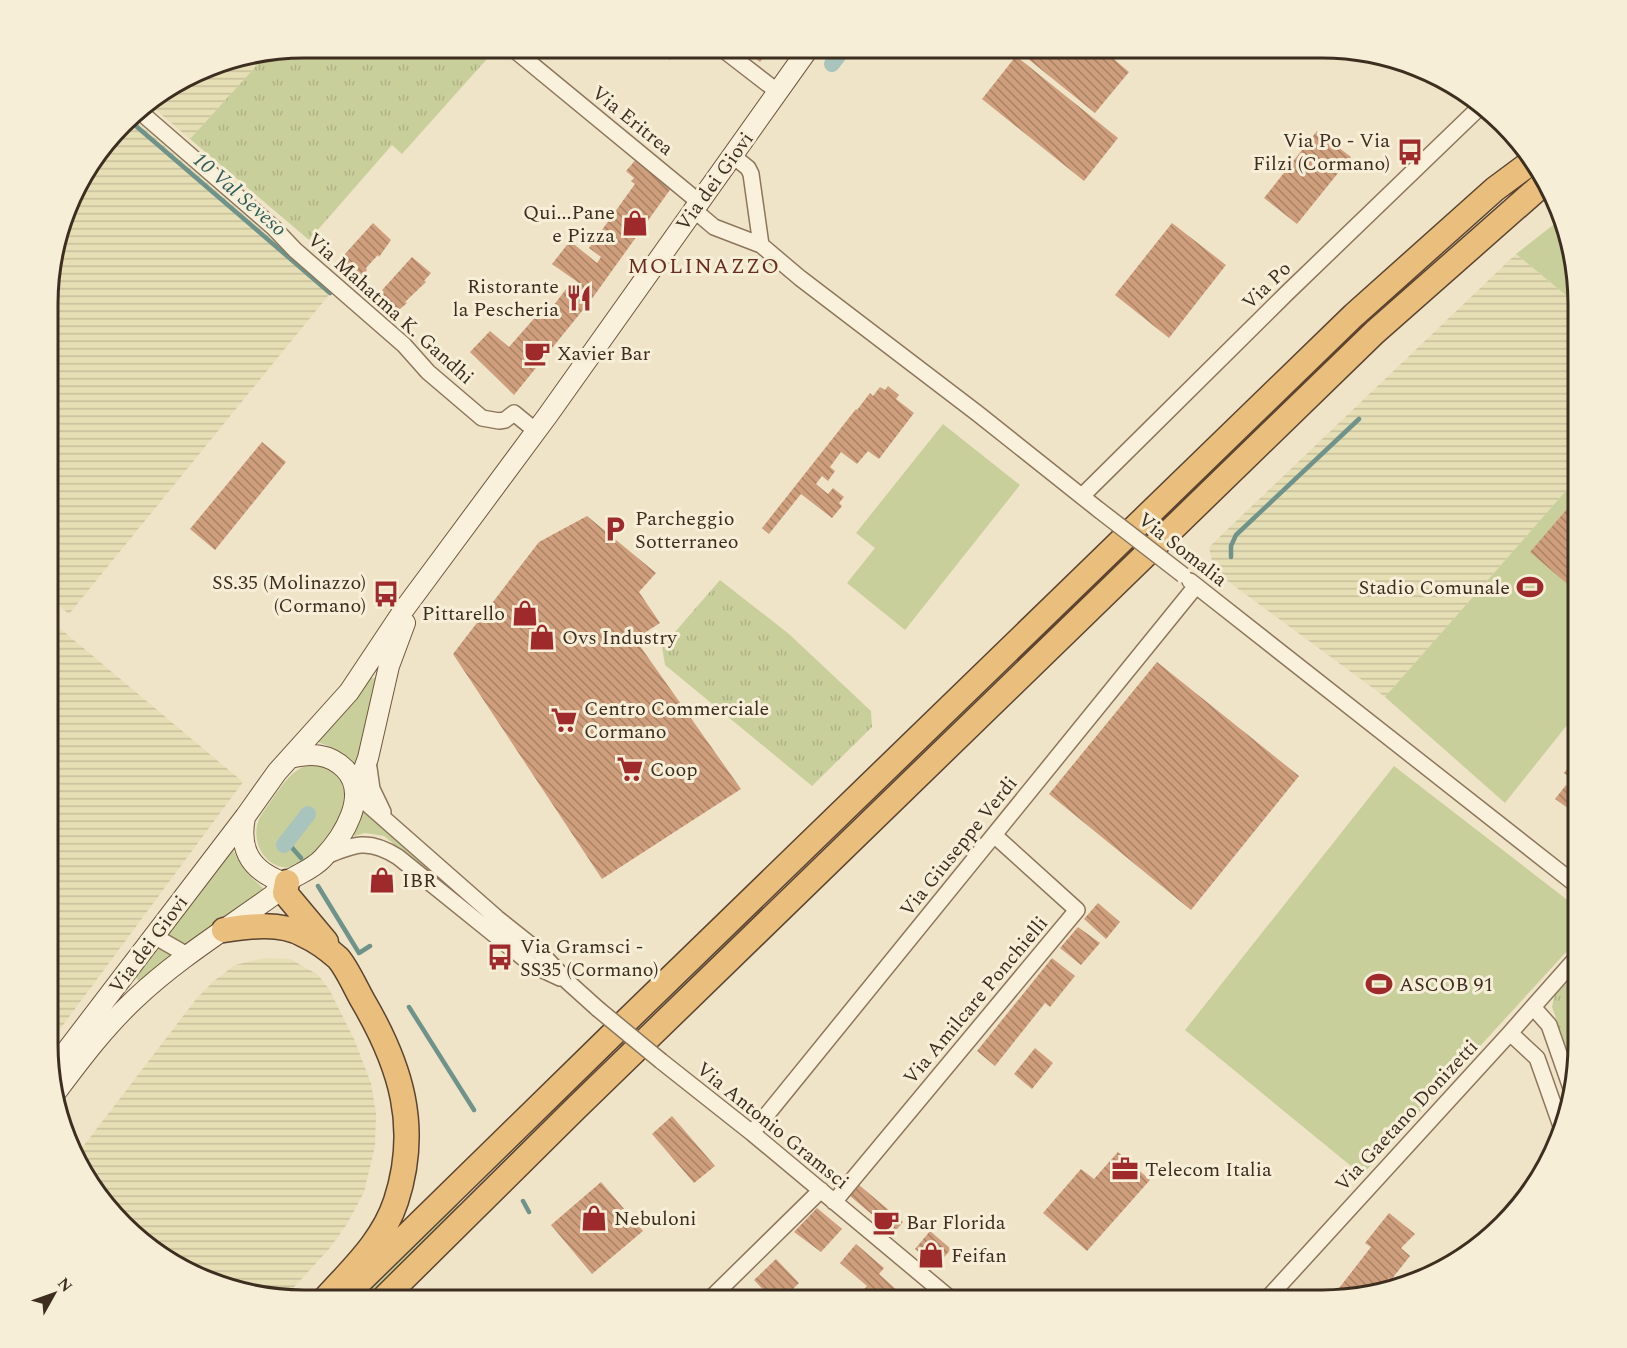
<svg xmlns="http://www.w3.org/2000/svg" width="1627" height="1348" viewBox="0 0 1627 1348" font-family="Spectral,serif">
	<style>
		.farmland { fill: url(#farmland-rules) }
		.green { fill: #c9cf9b }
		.park { fill: url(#park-tufts) }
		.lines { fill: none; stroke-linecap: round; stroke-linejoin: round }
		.stream { stroke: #6f938a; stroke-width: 4.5 }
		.canal { stroke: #a9c4bc; stroke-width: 16 }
		.building { fill: url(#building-back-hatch) }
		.minor-casing { stroke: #8d765c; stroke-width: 18 }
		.secondary-casing { stroke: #6f573f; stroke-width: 22 }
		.trunk-casing { stroke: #5b4430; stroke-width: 27 }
		.minor { stroke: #faf1dc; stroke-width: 15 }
		.secondary { stroke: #faf1dc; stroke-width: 20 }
		.trunk { stroke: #eabe7c; stroke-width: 24 }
		.minor-bridge-casing { stroke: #8d765c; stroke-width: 18; stroke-linecap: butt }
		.minor-bridge { stroke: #faf1dc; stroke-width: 15 }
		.labels { text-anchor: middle; stroke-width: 6; stroke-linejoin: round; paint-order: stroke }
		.street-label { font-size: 20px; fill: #3d2e20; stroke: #f7eed8 }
		.poi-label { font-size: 20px; fill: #3d2e20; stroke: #f7eed8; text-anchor: start }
		.water-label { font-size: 21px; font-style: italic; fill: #2f5d5a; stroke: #f7eed8 }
		.quarter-label { font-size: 22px; letter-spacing: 1.5px; fill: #6b2e1e; stroke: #f7eed8 }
		.rim { fill: none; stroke: #3d2e20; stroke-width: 3 }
	</style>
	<defs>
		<pattern id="farmland-rules" width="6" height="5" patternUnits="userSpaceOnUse" patternTransform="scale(1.5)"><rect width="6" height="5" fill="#e6deb5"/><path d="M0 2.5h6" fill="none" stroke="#c6bf9b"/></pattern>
		<pattern id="park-tufts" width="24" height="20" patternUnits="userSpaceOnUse" patternTransform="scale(1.5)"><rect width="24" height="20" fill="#c9cf9b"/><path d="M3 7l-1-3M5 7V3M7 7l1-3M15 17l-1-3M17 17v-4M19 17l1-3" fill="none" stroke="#aeb285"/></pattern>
		<pattern id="building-back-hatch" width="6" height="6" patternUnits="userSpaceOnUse" patternTransform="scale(1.5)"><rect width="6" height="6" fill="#cf9f7d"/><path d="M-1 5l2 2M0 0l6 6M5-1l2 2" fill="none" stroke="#a98266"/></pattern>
	</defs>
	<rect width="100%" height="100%" fill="#f0e4c8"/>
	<path class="farmland" d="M267,54l-77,85 -41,-35 73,-42z
		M131,117l201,174 -263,323 -19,-16v-327l32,-94z
		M1516,254l63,52v170l-194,221 -171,-126 -5,-24z
		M50,620l193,162 -194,262z
		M265,958l25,1 27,15 12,15 25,50 17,44 5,31 -1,32 -11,46 -17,32 -18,25 -45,49 -78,-18 -83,-55 -48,-68 122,-159 17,-17 21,-16z"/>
	<path class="green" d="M1562,218l17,87v1l-63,-52z
		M943,424l77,61 -115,145 -58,-47 28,-35 -19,-15z
		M1579,476v234l-74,93 -120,-106z
		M369,678h7l1,8 -20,82c-10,-14 -25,-21 -42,-27z
		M314,765c20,3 38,19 31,41 -3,9 -9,16 -14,24 -11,16 -30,44 -53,36 -19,-7 -27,-31 -18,-49 4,-7 9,-13 13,-19 8,-11 15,-23 28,-30 4,-2 9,-2 13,-3z
		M1394,766l185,143v29l-217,237 -177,-145z
		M364,811l4,1 33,33 40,32 -2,4 -55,-45 -19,-3 -11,3 -2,-4z
		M232,847c7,18 17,29 32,42l-124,93 -6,-6z
		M455,1201l4,5 -93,93 -11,1z"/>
	<path class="park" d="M305,48h187l3,2 -93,104 -10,-9 -83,95 -119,-101 77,-85z
		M720,580l69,54 82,77 1,16 -60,59 -147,-121 -3,-18z
		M1578,974v86l-3,12 -23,-65 3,-14z"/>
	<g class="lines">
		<path class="stream" d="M129,120l201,173
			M1231,557v-11l5,-11 123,-116
			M287,842l14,16
			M318,886l41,67 11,-7
			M409,1007l65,103
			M523,1201l6,11"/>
		<path class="canal" d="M832,64l12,-16
			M284,845l24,-31"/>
	</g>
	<path class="building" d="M655,48h24l-9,12z
		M742,48h28l-10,14z
		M1026,48h62l-3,6 4,-6h12l28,24 -34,41 -73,-59z
		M1016,56l102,82 -34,43 -102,-82z
		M1317,131l34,26 -54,67 -33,-26z
		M638,157l34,30 -81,113 -77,95 -44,-43 20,-21 19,16 29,-33 6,4 26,-34 5,4 4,-5 -27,-19 18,-23 27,22 4,-6 -12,-9 46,-64 -4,-3 3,-3 -8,-7z
		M373,223l18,17 -12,17 -1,-2 -12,13 1,2 -7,8 -2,-1 -5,6 -19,-17z
		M1172,223l54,42 -57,73 -54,-43z
		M412,257l19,16 -7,8 2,1 -21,20 2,1 -15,13 -18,-17z
		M888,386l11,9 -3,4 18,14 -35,46 -11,-8 -11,13 -16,-12 -11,15 5,4 -7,10 -6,-5 -6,8 12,10 5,-6 11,9 -5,6 3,3 -10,12 -31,-24 -32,40 -7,-6 94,-119 1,1 13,-17 3,3 7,-9 5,3z
		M262,442l24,20 -71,88 -25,-21z
		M1567,509l12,10v75l-49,-42z
		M587,516l69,57 -17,19 21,31 -25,16 106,150 -139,90 -149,-225 86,-112z
		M1157,662l142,114 -108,134 -142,-116z
		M1577,756l2,1v27l-15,-11z
		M1566,785l10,9 3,-4v26l-24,-17z
		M1098,903l22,19 -14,17 -22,-20z
		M1078,927l22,16 -19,22 -21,-17z
		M1052,958l23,18 -25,31 -5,-4 -50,63 -18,-15z
		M1035,1048l18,15 -21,26 -18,-15z
		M672,1116l43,50 -21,17 -42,-49z
		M1118,1152l32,28 -63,71 -44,-38 38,-44 13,10z
		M601,1182l42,49 -51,43 -41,-49z
		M859,1185l44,37 -9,11 -44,-37z
		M817,1208l25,21 -21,23 -27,-20z
		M1389,1213l26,21 -14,14 9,8 -19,24 -2,-2 -4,5 2,2 -2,2 -44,9 -5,-4 35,-45 -6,-4z
		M930,1231l21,18 -15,18 -21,-18z
		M856,1244l28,24 -5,6 29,26h-43l-6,-5 8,-9 -27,-23z
		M776,1259l23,24 -17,17h-9l-19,-20z"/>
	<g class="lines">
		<g class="minor-casing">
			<path id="minor" d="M512,48l187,154
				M721,48l57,44
				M138,110l136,118 21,22 109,95 24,27 54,46 17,3 6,-1 9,-7 22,18
				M733,156l15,12 3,6 10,71
				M694,210l20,17 47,18 39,33 177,135 122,97
				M1082,496l205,-203 193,-186
				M1190,581l389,306
				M368,761l4,28 11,23
				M356,794l141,124 44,35 27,29 30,27
				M324,857c30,-13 45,-19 74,0l134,108 28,13
				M154,936l35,20
				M1533,1007l16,18 22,63
				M1510,1033l27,25 24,68
				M661,1061l91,72 200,167
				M752,1133l444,-547
				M834,1202l243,-292 -83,-75
				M709,1300l112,-110
				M1266,1300l244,-267 69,-78"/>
		</g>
		<g class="secondary-casing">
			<path id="secondary" d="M356,791l12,-33 21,-92 16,-43
				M245,817c-7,35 8,55 40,66
				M51,1071l194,-254 32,-45 72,-80 56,-84 143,-193 261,-367
				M57,1091c24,-32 48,-64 78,-92 41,-39 91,-70 137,-103 4,-4 8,-9 13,-13 12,-9 27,-13 38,-25 20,-21 47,-63 22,-89 -16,-16 -34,-16 -55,-11"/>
		</g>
		<g class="trunk-casing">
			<path id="trunk" d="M287,882l-2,11 41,49
				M224,930c25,-4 57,-8 80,5 11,5 25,15 34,23 9,10 18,31 25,43 38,65 57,126 33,200 -13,40 -44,68 -71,98
				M342,1299l276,-270 736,-714 141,-126 35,-26
				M382,1300l195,-193 798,-775 169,-149"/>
		</g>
		<use href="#minor" class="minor"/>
		<use href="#secondary" class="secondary"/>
		<use href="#trunk" class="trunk"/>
		<g class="minor-bridge-casing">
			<path id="minor-bridge" d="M1099,510l84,65
				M598,1009l63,52"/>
		</g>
		<use href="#minor-bridge" class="minor-bridge"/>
	</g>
	<defs>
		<g id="bus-bare" transform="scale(2.07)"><path d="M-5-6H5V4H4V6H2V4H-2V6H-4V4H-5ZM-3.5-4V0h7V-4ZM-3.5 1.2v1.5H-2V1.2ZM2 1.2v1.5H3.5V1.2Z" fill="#9e2a2b" stroke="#f7eed8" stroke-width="2.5" paint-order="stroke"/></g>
		<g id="shop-bare" transform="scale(2.07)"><path d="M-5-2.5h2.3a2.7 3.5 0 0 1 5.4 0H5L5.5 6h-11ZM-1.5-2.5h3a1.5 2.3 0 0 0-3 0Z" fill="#9e2a2b" stroke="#f7eed8" stroke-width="2.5" paint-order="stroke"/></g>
		<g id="restaurant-bare" transform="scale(2.07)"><path d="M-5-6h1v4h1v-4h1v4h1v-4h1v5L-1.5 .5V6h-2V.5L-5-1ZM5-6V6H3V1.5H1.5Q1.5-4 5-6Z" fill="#9e2a2b" stroke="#f7eed8" stroke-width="2.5" paint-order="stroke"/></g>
		<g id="cafe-bare" transform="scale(2.07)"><path d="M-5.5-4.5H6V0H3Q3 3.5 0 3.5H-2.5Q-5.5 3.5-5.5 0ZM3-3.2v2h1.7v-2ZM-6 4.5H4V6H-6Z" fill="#9e2a2b" stroke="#f7eed8" stroke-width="2.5" paint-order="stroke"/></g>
		<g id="parking-bare" transform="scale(2.07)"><path d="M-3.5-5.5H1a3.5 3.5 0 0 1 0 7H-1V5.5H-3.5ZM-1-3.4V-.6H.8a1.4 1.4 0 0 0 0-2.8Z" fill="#9e2a2b" stroke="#f7eed8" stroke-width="2.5" paint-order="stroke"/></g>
		<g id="stadium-bare" transform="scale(2.07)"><path d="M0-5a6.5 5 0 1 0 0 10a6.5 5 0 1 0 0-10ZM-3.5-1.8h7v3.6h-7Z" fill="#9e2a2b" stroke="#f7eed8" stroke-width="2.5" paint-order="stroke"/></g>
		<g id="supermarket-bare" transform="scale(2.07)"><path d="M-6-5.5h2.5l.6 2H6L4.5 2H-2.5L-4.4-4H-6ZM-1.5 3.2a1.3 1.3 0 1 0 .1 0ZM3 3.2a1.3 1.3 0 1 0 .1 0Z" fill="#9e2a2b" stroke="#f7eed8" stroke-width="2.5" paint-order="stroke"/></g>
		<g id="office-bare" transform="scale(2.07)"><path d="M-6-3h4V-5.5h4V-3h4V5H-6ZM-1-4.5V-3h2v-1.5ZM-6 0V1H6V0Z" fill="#9e2a2b" stroke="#f7eed8" stroke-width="2.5" paint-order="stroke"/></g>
	</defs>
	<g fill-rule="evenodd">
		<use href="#bus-bare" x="1410" y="152"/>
		<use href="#shop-bare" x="635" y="223"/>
		<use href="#restaurant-bare" x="579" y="298"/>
		<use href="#cafe-bare" x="537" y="353"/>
		<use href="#parking-bare" x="615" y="529"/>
		<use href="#stadium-bare" x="1530" y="587"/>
		<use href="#bus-bare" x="386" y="594"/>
		<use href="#shop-bare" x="525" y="613"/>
		<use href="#shop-bare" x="542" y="637"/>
		<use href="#supermarket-bare" x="564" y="720"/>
		<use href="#supermarket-bare" x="630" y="769"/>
		<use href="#shop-bare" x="382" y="880"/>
		<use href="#bus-bare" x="500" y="957"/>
		<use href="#stadium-bare" x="1379" y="984"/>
		<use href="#office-bare" x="1125" y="1169"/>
		<use href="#shop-bare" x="594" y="1218"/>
		<use href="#cafe-bare" x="886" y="1222"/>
		<use href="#shop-bare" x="931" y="1255"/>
	</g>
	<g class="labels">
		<g class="street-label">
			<text transform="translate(633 120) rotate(39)" y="7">Via Eritrea</text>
			<text transform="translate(714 181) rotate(-54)" y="7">Via dei Giovi</text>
			<text transform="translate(1266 285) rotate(-44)" y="7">Via Po</text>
			<text transform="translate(391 308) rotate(42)" y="7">Via Mahatma K. Gandhi</text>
			<text transform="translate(1183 549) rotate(38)" y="7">Via Somalia</text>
			<text transform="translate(958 846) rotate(-51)" y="7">Via Giuseppe Verdi</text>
			<text transform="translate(148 944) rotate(-53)" y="7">Via dei Giovi</text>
			<text transform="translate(975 1000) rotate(-50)" y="7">Via Amilcare Ponchielli</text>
			<text transform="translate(1406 1115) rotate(-47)" y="7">Via Gaetano Donizetti</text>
			<text transform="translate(773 1125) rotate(39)" y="7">Via Antonio Gramsci</text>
		</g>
		<g class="poi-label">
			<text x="1390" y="147" text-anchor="end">Via Po - Via<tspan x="1390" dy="23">Filzi (Cormano)</tspan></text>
			<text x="615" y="219" text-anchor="end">Qui...Pane<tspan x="615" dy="23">e Pizza</tspan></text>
			<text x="559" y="293" text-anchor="end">Ristorante<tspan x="559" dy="23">la Pescheria</tspan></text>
			<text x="557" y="360">Xavier Bar</text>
			<text x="635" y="525">Parcheggio<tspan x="635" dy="23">Sotterraneo</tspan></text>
			<text x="366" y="589" text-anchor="end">SS.35 (Molinazzo)<tspan x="366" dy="23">(Cormano)</tspan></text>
			<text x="1510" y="594" text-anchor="end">Stadio Comunale</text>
			<text x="505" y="620" text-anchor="end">Pittarello</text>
			<text x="562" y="644">Ovs Industry</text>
			<text x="584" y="715">Centro Commerciale<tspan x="584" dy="23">Cormano</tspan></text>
			<text x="650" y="776">Coop</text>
			<text x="402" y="887">IBR</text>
			<text x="520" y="953">Via Gramsci -<tspan x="520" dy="23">SS35 (Cormano)</tspan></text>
			<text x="1399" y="991">ASCOB 91</text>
			<text x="1145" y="1176">Telecom Italia</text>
			<text x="614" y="1225">Nebuloni</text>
			<text x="906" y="1229">Bar Florida</text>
			<text x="951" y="1262">Feifan</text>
		</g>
		<g class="water-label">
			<text transform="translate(240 194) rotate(41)" y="7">10 Val Seveso</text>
		</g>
		<g class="quarter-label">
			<text x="704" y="273">MOLINAZZO</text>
		</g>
	</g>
	<path d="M0 0H1627V1348H0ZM304 58H1322A246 246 0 0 1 1568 304V1044A246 246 0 0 1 1322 1290H304A246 246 0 0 1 58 1044V304A246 246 0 0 1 304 58Z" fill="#f7eed8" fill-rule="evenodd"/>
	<path class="rim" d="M304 58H1322A246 246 0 0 1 1568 304V1044A246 246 0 0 1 1322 1290H304A246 246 0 0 1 58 1044V304A246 246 0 0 1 304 58Z"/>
	<g transform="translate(54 1294) rotate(50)" stroke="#f7eed8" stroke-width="4.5" paint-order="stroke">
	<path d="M0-4.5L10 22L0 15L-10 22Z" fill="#3d2e20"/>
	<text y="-9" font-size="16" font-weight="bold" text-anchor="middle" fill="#3d2e20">N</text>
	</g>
</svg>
